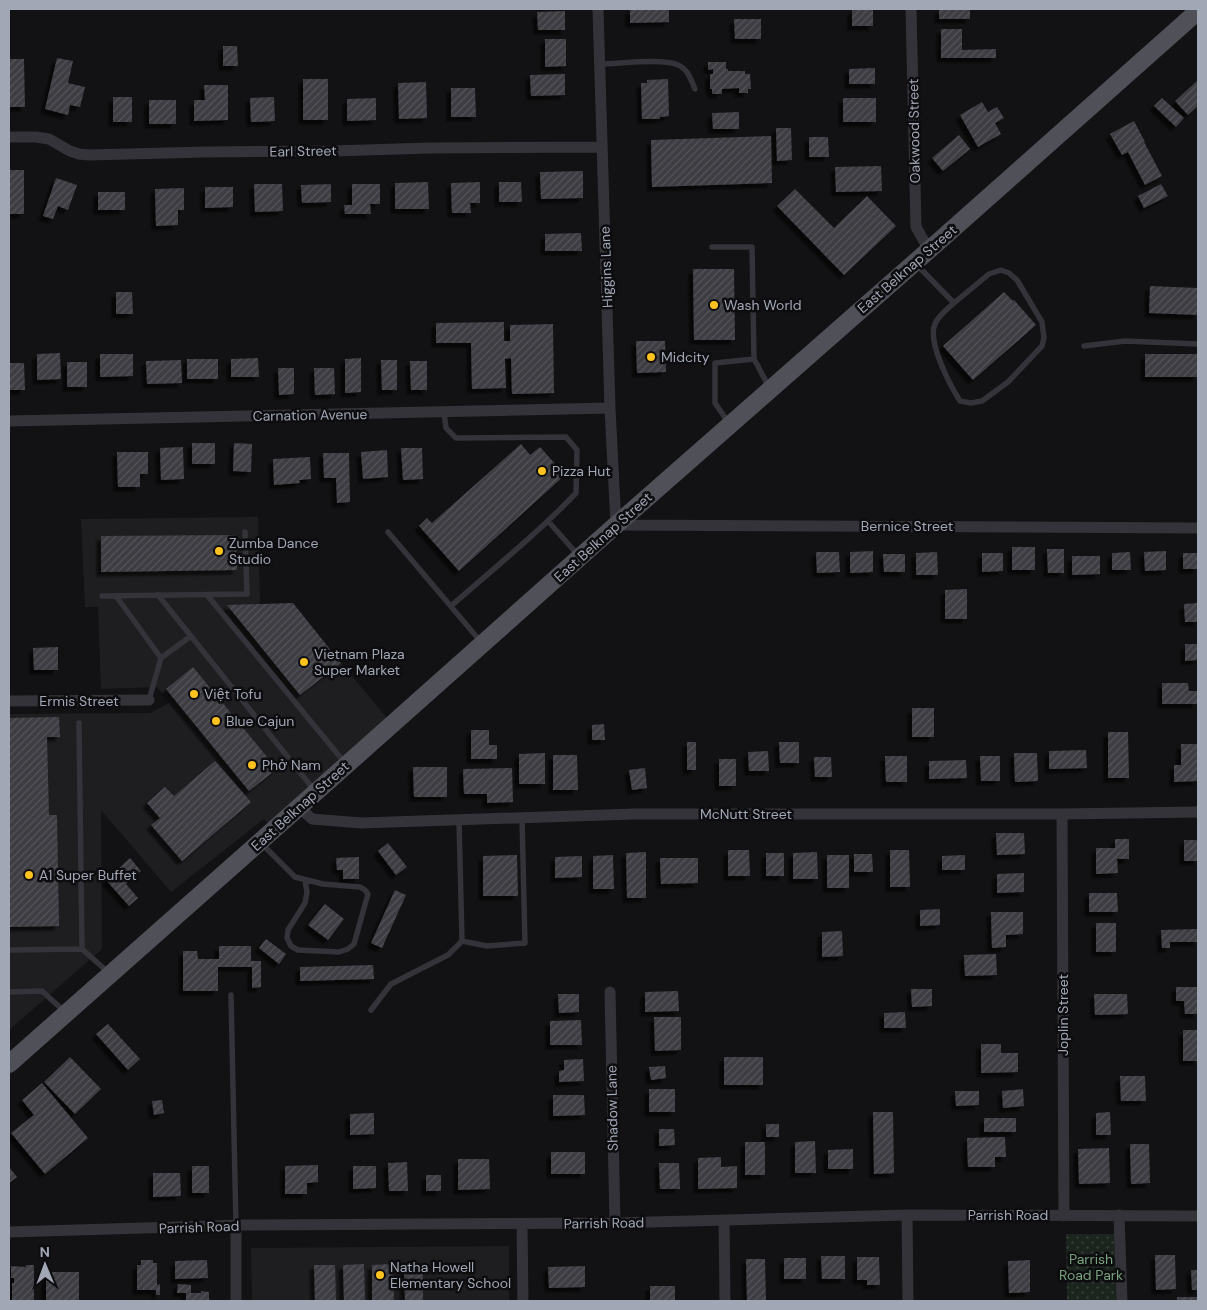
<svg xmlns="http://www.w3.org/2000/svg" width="1207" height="1310" font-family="'DM Sans',sans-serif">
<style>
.built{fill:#1e1e21}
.park{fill:url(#park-dots)}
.building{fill:url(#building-hatch);filter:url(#shadow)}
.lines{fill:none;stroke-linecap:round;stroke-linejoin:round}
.lane{stroke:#333339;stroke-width:5.5}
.street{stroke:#333339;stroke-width:11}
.primary{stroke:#4f5058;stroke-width:18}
.poi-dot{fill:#ffc21f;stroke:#0d0d0f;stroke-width:2}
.labels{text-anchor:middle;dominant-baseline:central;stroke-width:5;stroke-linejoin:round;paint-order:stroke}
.street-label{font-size:14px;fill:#a2a7b6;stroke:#0d0d0f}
.poi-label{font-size:14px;fill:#a2a7b6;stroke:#0d0d0f;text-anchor:start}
.park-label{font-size:14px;fill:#78a27d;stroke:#0d0d0f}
</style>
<defs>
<pattern id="park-dots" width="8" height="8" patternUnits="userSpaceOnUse" patternTransform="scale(1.25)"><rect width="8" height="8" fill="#1c241e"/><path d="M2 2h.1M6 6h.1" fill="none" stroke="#3a413c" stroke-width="1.8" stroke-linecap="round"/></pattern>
<pattern id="building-hatch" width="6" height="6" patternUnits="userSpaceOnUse" patternTransform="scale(1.25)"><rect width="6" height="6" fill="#3c3c42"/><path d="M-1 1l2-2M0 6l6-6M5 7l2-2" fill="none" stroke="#55555b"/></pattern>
<filter id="shadow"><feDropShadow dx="-4.5" dy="4.5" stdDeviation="1" flood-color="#0009"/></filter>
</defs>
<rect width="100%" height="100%" fill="#121214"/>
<!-- built -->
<path class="built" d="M258,517L260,604L341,663L392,724L274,830L264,819L171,892L101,810L102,949L9,1030V714L150,713L169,703L183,719L157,687L101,689L98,607H85L81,519Z
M509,1246V1301H252L251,1248Z"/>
<!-- park -->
<path class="park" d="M1066,1234H1115L1116,1301H1067Z"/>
<!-- building -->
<path class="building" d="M630,9H660V10H669V22L630,23Z
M873,9V26H852V10Z
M939,9H970V19H939Z
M565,11V30H538L537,12Z
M734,19H761V39H735Z
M941,29H962V50L996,49V58H941Z
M545,39H566V66L545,67Z
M223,46H237L238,66H223Z
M57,58L73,61L68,83L85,87L80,107L70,105L68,115L45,109Z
M9,59H24L25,107H9Z
M708,62H726V69H728V71H745V74H750L751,89H748V93H739V88L722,89V94H712V89H710V74H713V69L708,70Z
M875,68V84H849V69Z
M565,74V95L531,96L530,75Z
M303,79H328V120H303Z
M668,79L669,116L660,117V119H642L641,83H647V80Z
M1198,80V106L1188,115L1175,101Z
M426,82L427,118L399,119L398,83Z
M204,85H228V120L194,121V100H205Z
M451,88H475L476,117H451Z
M113,97H132V122H113Z
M274,97L275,121L251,122L250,98Z
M376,98V120L347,121V99Z
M843,98H876V122H843Z
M1162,98L1184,118L1176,127L1154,106Z
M149,100H176V124H149Z
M982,102L988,112L997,107L1004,118L995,123L1001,134L978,147L960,115Z
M739,112V129H713L712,113Z
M1134,121L1145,142H1144L1162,176L1145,185L1128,152L1122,155L1110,134Z
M776,128H791L792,160L777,161Z
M959,135L970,149L943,171L932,158Z
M771,136L772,183L652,187L651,140Z
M809,137H828L829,157H809Z
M881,166L882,191L836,192L835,167Z
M9,170H24V214H9Z
M583,171V198L541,199L540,172Z
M56,178L77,185L68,210L58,206L53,219L43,216Z
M428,182L429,209H395V183Z
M480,182V203H470L471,213H452L451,183Z
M499,182H521L522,202H499Z
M254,184H282L283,211L255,212Z
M331,184V202L302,203L301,185Z
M352,184H380V204H370L371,214H345L344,205H352Z
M1161,184L1168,196L1144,208L1138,196Z
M205,187H233V207L205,208Z
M184,188V210H178V225L156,226L155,189Z
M795,189L834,228L867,196L896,226L844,275L777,206Z
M98,192H125V210H98Z
M581,233L582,251H545V234Z
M693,269H734L735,340H694Z
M1150,286L1198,288V315L1149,313Z
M116,292H132L133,314H116Z
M1004,292L1013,301L1014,300L1036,325L973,380L943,346Z
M504,322V341H510V325L553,324L554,393L512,394L511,358L505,359L506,388L472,389L471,343H436V323Z
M636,341H665L666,372L637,373Z
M60,353L61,379L37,380V354Z
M100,354H133V376L100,377Z
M1145,354H1198V377H1145Z
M258,358L259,377H231V359Z
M361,358V392L345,393V359Z
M187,359H218V379H187Z
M181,360L182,383L147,384L146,361Z
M381,360H397V390H382Z
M410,361H427V390H411Z
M67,362H87V387H67Z
M9,363H24L25,390H9Z
M278,368H294V394L279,395Z
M314,368H334L335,394L315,395Z
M192,443H215V464H192Z
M234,443L252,444L251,472L233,471Z
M521,444L530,455L540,447L565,475L459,571L419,526L427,518L432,523Z
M183,447L184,479L161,480L160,448Z
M401,448H422L423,479L403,480Z
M387,450L388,477L363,479L361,452Z
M117,452H148V474H140V487H118Z
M323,453H349L350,502L337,503L336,478H324Z
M310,457L311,479L299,480L300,483L274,485L273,459Z
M236,535L237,570L101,572V536Z
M1012,547H1035V570H1012Z
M1047,549H1064V573H1048Z
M873,551V572L850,573V552Z
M1166,551V570L1145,571L1144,552Z
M816,552H839L840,572L817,573Z
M937,552L938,575H916V553Z
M1130,552L1131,570H1112V553Z
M982,553H1003V571L982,572Z
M1183,553H1198V569H1183Z
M883,554H905V572H884Z
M1072,556H1100V574L1072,575Z
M967,589V619H945V590Z
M293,603L341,663L300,695L227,605Z
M1198,603V622H1185L1184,604Z
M1185,644H1198V660L1185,661Z
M58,647V670H34L33,648Z
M193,667L277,769L249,791L166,689Z
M1162,683H1188L1189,691H1197V704H1162Z
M912,708H934V737H912Z
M59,717L60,737H47L49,815H57L59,926L9,927V718Z
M604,724L605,740H592V725Z
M471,730H489V745H497V759H471Z
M1108,732H1128L1129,778H1108Z
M687,742H696V770H687Z
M779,742H799V763H780Z
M1181,744H1198V781L1174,782V765H1181Z
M1086,750L1087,768L1049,769V751Z
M768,751L769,771H749L748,752Z
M545,753V784H519V754Z
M1014,753H1037L1038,781L1015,782Z
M553,755H577L578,790H553Z
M885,756H907V782H886Z
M980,756H1000V781H981Z
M814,757H831L832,777H815Z
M719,759H736V786H719Z
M966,760L967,778L929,779V761Z
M215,761L251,802L182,861L151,825L160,818L147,803L165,787L174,796Z
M413,767H447V797H414Z
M512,768L513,802L487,803V794H464L463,769Z
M645,768L647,788L632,790L629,770Z
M996,833H1024L1025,854L997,855Z
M1115,839H1129V859H1117L1118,873L1096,874V848H1115Z
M1184,840H1198V861H1184Z
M388,843L407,867L396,875L378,851Z
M728,850H749L750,876H728Z
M890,850H909L910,887H890Z
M646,852V898H627L626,853Z
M817,852L818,879H793V853Z
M766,853H784V876H766Z
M854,854H872L873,872H854Z
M517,855L518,896H483V856Z
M613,855L614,889H593V856Z
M827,855H849V888H827Z
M965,855V870H942V856Z
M582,856V877L555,878V857Z
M359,857V879H343V870H337L336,858Z
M130,858L141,871L126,884L138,898L129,906L106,880Z
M660,858H698V883L661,884Z
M1024,873V892L997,893V874Z
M395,890L406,895L382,948L371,943Z
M1089,893H1117L1118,912H1089Z
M325,904L344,919L328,940L308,925Z
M940,909V925L920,926V910Z
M991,912H1023V934L1006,935V947L992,948Z
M1096,923H1116V952H1096Z
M1198,929V942H1170V948H1162L1161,930Z
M842,931L843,956L822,957V932Z
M266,939L286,954L279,964L259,948Z
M219,946H251V961H261V987L252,988V967H218V991H183V951H197L198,959H219Z
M996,954L997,975L965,976L964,955Z
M373,965L374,979L300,981V967Z
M1176,987H1198V1014H1185L1184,1001H1176Z
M911,989H932V1006L912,1007Z
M678,991L679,1011L645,1012V992Z
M558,994H579V1012L559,1013Z
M1094,994H1127L1128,1014L1095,1015Z
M905,1012L906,1028H884V1013Z
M654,1017H681V1050L655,1051Z
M581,1020L582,1045H550V1021Z
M108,1024L140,1059L128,1070L96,1034Z
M1183,1030H1198V1061H1183Z
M981,1044H1001V1053H1018V1072L981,1073Z
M70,1057L101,1089L75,1114L44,1082Z
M724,1057H763V1085H724Z
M583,1059L584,1081L559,1082V1071L564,1070V1060Z
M665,1066L666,1078L651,1080L649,1067Z
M1120,1076H1145L1146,1101H1121Z
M42,1083L88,1138L45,1174L11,1133L34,1115L22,1100Z
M649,1089H675V1112H649Z
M1023,1089L1024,1106L1003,1108L1002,1091Z
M955,1091H979V1105L956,1106Z
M553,1095H584L585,1115L553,1116Z
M162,1100L164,1113L154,1115L152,1101Z
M873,1112H893L894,1173L874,1174Z
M1110,1112L1111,1135H1096V1113Z
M374,1113V1134L350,1135V1114Z
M984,1118H1016V1132H984Z
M766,1124H779V1137H766Z
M659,1129H674L675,1145L659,1146Z
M1005,1137L1006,1157H995V1167H968L967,1138Z
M815,1141L816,1173H795V1142Z
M745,1142H765V1175H745Z
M1130,1144H1149L1150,1183L1131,1184Z
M1109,1148L1110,1183L1079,1184L1078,1149Z
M853,1149V1169H828V1150Z
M551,1152H585V1174H551Z
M721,1157V1167L737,1166V1188L698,1189V1158Z
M458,1159H489L490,1189L458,1190Z
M407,1162L408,1191H389L388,1163Z
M659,1163H679L680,1189H660Z
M318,1165V1182L307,1183V1194H285V1166Z
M192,1166H209V1193H192Z
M353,1166H376V1188L353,1189Z
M9,1167L17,1177L9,1183Z
M153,1173H180L181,1196L153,1197Z
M426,1175H441V1191H426Z
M1155,1255H1175L1176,1289L1156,1290Z
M821,1256H845V1279H822Z
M857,1257H879L880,1285H867V1280H857Z
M784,1258H806V1279H784Z
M746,1259H765L766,1301H747Z
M141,1260H153V1263H157V1285L160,1284V1295H156V1290H137V1265H141Z
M207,1260L208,1278L175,1279V1261Z
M1030,1260V1292L1009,1293L1008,1261Z
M364,1264L365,1301H344L343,1265Z
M393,1264L394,1301H372V1265Z
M26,1265H34V1301H12V1283H14V1278H11V1266L26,1267Z
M314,1265H335L336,1301H315Z
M404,1265H423V1301H405Z
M585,1266V1287L549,1288L548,1267Z
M1191,1270H1198V1290H1192Z
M46,1272H79V1301H46Z
M178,1284L191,1285V1293H201V1291L209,1292V1301H186V1293H177Z
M650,1286H675V1301H650Z
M1177,1297H1198V1301H1177Z"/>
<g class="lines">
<!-- lane -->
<path class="lane" d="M600,64C618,64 662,58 678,65C688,69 691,80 695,89
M712,247H752L754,359L769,387
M916,264L954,303C947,309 938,316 935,324C927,342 950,385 960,401L971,403L982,401L1008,382L1042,346L1044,338L1042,322L1017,280L1009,273L1001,270L989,274L954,303
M1084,346L1125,341L1198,344
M444,412L446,428L456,438L566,437L577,450L576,493C537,534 493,569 451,606
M728,422L715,403V363L754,359
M548,521L578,555
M388,532L481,642
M158,595L315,791
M207,595L345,763
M102,596L247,594L245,532
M116,596L161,658
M149,700L161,658L191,636
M79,723L82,949
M459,820L462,941L487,946L525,943L522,818
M261,843L295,877L323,884L360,887L365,890L368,894L354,944L348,949L339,952L298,950L291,946L287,938L288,930L305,903L307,892L305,880
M9,950L82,949L108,972
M9,992L42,991L64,1011
M231,995L236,1226
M371,1010L391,984L448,955L462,941"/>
<!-- street -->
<path class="street" d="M598,9L610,408L616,525L1198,528
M911,9L916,227L929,250
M9,137H36L49,139L70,151L79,154L89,155L204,152L333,151L430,148L602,147
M9,421L610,408
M9,701L149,700
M299,807L312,819L361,823L634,814H1062L1198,812
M1062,814L1064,1216
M610,992L615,1223
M907,1215L908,1301
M1119,1215L1122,1301
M724,1220L725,1301
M522,1224L523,1301
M236,1226V1301
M9,1232L243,1225L615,1223L907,1215L1198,1216"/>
<!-- primary -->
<path class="primary" d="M9,1064L316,792L616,525L929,250L1198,11"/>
</g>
<!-- markers -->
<g class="poi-dot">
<circle cx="714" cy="305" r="5"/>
<circle cx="651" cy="357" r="5"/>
<circle cx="542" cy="471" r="5"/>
<circle cx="219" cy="551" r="5"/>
<circle cx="304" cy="662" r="5"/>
<circle cx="194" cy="694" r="5"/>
<circle cx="216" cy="721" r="5"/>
<circle cx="252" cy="765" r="5"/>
<circle cx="29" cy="875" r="5"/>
<circle cx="380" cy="1275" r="5"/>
</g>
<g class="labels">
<!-- street labels -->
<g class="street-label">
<text transform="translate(914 131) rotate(-91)">Oakwood Street</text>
<text transform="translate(303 151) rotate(-1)">Earl Street</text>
<text transform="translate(606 267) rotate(-92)">Higgins Lane</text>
<text transform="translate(907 269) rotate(-41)">East Belknap Street</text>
<text transform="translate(310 415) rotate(-1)">Carnation Avenue</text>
<text x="907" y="526">Bernice Street</text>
<text transform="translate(603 537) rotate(-42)">East Belknap Street</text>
<text x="79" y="701">Ermis Street</text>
<text transform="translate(300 806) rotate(-42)">East Belknap Street</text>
<text x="746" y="814">McNutt Street</text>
<text transform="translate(1063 1015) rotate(-90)">Joplin Street</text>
<text transform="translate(612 1108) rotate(-91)">Shadow Lane</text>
<text x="1008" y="1215">Parrish Road</text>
<text transform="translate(604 1223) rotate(-1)">Parrish Road</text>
<text transform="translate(199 1227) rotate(-2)">Parrish Road</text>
</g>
<!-- poi labels -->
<g class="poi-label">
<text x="724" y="305">Wash World</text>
<text x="661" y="357">Midcity</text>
<text x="552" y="471">Pizza Hut</text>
<text x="229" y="543">Zumba Dance<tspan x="229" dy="16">Studio</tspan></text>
<text x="314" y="654">Vietnam Plaza<tspan x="314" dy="16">Super Market</tspan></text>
<text x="204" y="694">Việt Tofu</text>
<text x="226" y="721">Blue Cajun</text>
<text x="262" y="765">Phở Nam</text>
<text x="39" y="875">A1 Super Buffet</text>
<text x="390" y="1267">Natha Howell<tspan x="390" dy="16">Elementary School</tspan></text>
</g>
<!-- park labels -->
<g class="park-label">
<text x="1091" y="1259">Parrish<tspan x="1091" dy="16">Road Park</tspan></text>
</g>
</g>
<!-- border -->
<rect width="1207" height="1310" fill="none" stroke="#a2a7b6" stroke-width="20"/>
<!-- north arrow -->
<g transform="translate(45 1265) rotate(359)" stroke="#0d0d0f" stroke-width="4" paint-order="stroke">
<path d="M0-4L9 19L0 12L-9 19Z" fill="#a2a7b6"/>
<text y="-8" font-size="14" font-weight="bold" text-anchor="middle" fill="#a2a7b6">N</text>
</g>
</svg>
